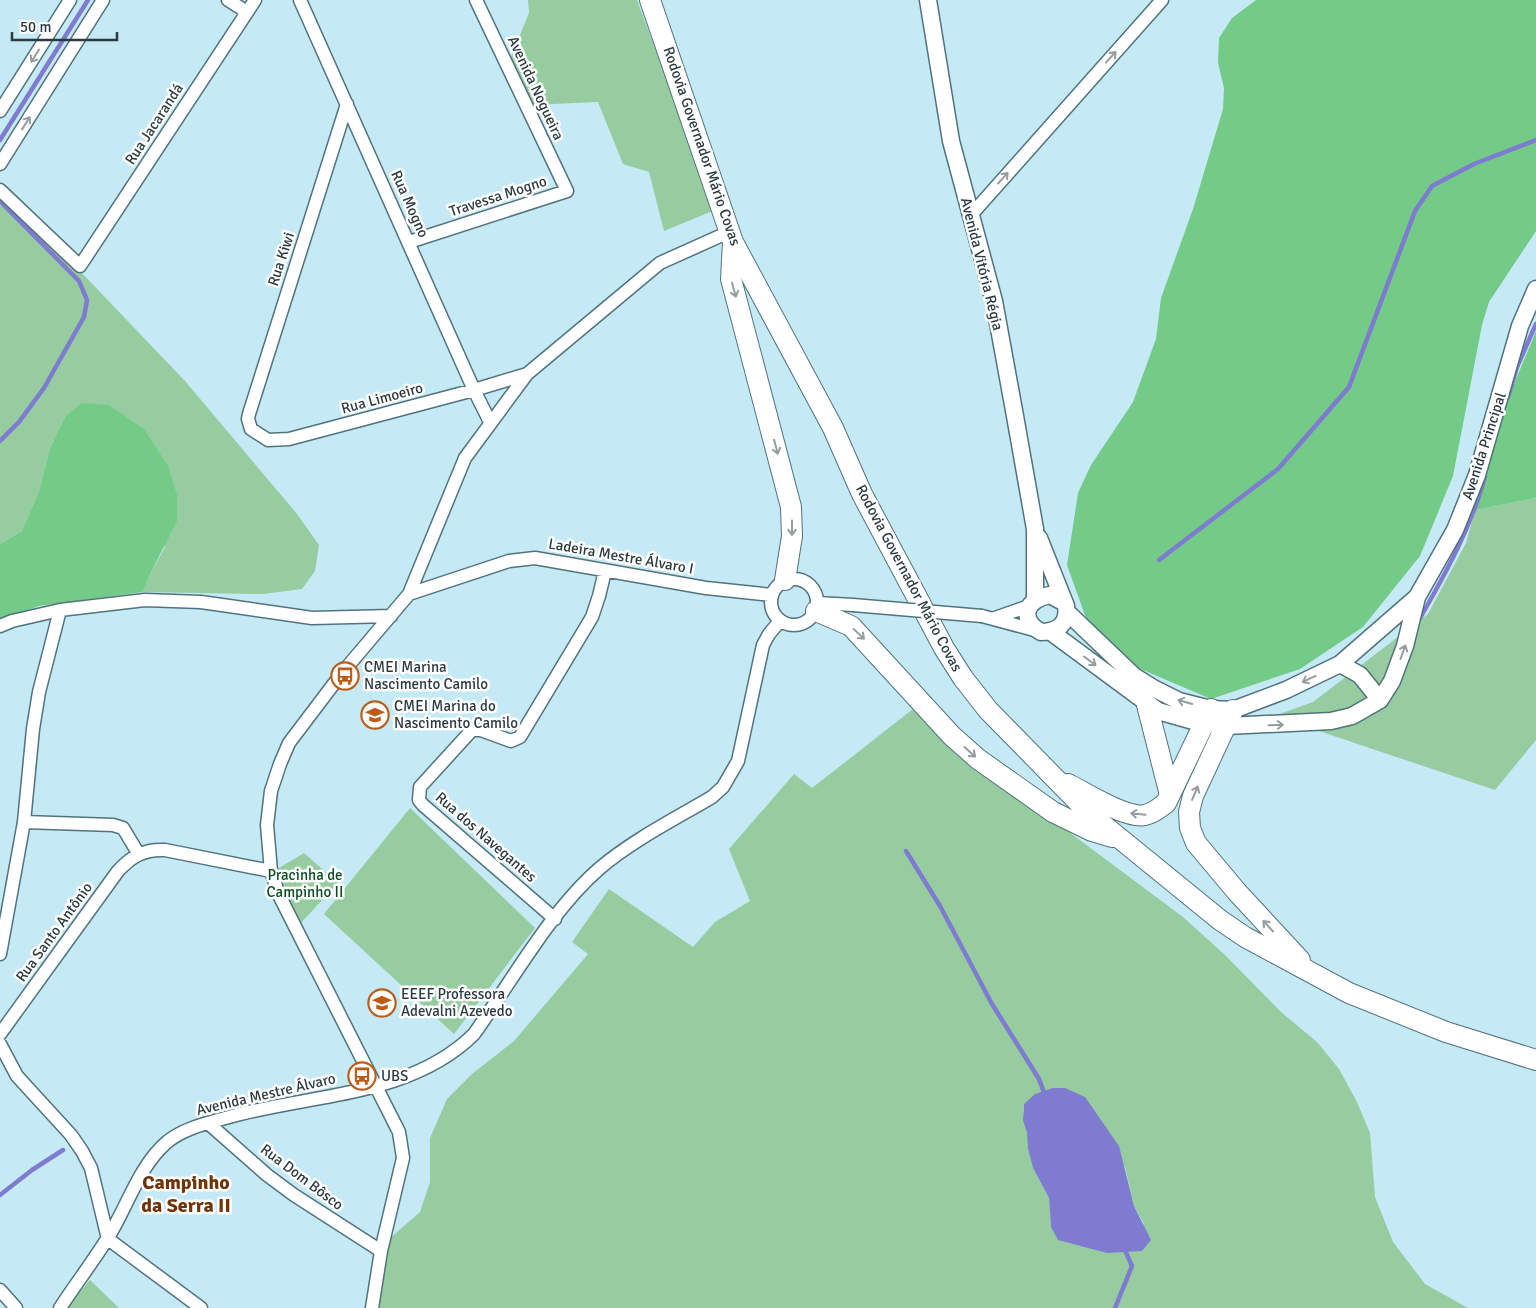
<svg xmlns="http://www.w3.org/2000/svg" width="1536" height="1308" font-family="Signika,sans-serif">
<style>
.green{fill:#96cca0;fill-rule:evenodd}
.forest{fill:#74cb88}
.water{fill:#7e7bd1}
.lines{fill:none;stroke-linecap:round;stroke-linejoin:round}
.stream{stroke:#7e7bd1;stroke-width:4.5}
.minor-casing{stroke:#51737c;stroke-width:15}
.tertiary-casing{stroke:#51737c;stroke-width:19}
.primary-casing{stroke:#51737c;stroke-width:22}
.minor{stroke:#fff;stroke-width:12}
.tertiary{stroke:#fff;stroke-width:16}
.primary{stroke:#fff;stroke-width:20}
.minor-bridge-casing{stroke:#51737c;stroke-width:15;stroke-linecap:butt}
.minor-bridge{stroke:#fff;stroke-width:12}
.oneway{stroke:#969d9f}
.labels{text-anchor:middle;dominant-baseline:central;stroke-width:5;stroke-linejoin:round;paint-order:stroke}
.street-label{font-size:15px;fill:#2c3b3f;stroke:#fff}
.poi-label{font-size:15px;fill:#2c3b3f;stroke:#fff;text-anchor:start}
.park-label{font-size:15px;fill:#0b4d23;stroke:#fff}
.district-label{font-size:20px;font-weight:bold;fill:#703307;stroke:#fff}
</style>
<rect width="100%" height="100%" fill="#c5eaf5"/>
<!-- green -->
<path class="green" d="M528,0H637L715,210L664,231L649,172L623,164L598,102L530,105L511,57L529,13Z
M0,199L79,270L185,381L297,514L319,545L315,571L302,589L263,594L143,592L149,576L165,547L65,417L50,448L39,491L22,531L0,544Z
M1536,498V740L1495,790L1274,716L1313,702L1428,614L1466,543L1475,510Z
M913,709L987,771L1183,917L1225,955L1281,1012L1317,1042L1339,1069L1357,1102L1370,1133L1375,1197L1393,1242L1425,1284L1468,1308H376L389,1239L420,1212L430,1182V1138L447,1099L472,1074L514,1041L588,954L572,942L609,889L693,947L715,922L750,901L729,849L794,774L812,788ZM1035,1094L1125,1167L1134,1206L1144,1224L1051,1227L1049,1198L1033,1168L1023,1111L1024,1105Z
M410,808L535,928L454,1034L324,914Z
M304,853L338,883L299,925L274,871Z
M90,1280L119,1308H66Z"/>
<!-- forest -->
<path class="forest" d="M1256,0H1536V231L1489,302L1482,325L1453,476L1420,556L1363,627L1300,669L1211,699L1129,664L1087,621L1067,565L1078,493L1091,465L1133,402L1156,339L1161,298L1193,209L1223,109L1224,88L1218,63L1219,38L1232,18Z
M1536,331V498L1475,510L1504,408Z
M82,403L109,405L144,429L168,466L177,495V521L149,576L143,592L39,606L0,621V544L22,531L39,491L50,448L65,417Z"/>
<!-- water -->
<path class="water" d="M1053,1088H1065L1085,1097L1119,1146L1134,1206L1151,1240L1142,1251L1107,1253L1058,1240L1051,1227L1049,1198L1033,1168L1028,1148L1027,1133L1023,1120L1024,1104L1035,1094Z"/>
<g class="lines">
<!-- stream -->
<path class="stream" d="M0,140L88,0
M0,201L79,281L87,300L84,317L44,388L19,422L0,441
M1508,397L1517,367L1536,324
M1159,560L1278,469L1349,387L1415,211L1432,186L1474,164L1536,140
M1420,618C1446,573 1471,527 1485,477
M906,851L940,906L992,1004L1039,1079L1045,1095
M0,1195L32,1170L63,1150
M1115,1308L1132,1266L1124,1248"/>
<!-- minor casing -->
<g class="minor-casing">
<path id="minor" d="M228,0L247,12
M300,0L474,390L490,422
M347,104L249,414L248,419L251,429L268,440L289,439L474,390L527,374
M0,111L70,0
M0,164L103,0
M0,190L80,266L255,0
M971,215L1162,0
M409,242L567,191L476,0
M771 602a23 23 0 1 1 46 0a23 23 0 1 1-46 0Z
M409,594L509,561L535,558L706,588L772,595
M818,603L853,605
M982,616L1038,631
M995,618L1029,606
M0,626L12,621L60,610L145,600L201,602L312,618L391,616
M24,822L113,825L123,828L138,853
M555,919L423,805L419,800L420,787L472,730H481L511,741L520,737L592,617L599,596L605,571
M0,954L24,822L33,729L39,692L60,610
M0,1034L118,871C132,856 144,849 165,850L271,871
M0,1044L17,1076L71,1135L82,1151L91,1168L108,1239L201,1308
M208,1123L267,1175L294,1195L381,1251
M0,1290L16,1308
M60,1308C75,1285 92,1263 107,1239C127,1208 138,1167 167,1142C184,1128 208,1123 229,1117C310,1094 411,1097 474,1034C512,981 551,910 600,868C633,840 675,819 712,797L723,787L738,761L763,645L769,634L780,621
M372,1308L381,1251L403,1158L399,1132L279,895L271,871L267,825L271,791L280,764L289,743L342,673L409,594L465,458L527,374L660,263L729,232"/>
</g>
<!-- tertiary casing -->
<g class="tertiary-casing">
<path id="tertiary" d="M928,0L951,141L994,301L1015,416L1035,529V600
M1039,538L1066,606C1069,624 1057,632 1041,632C1018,619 1026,599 1050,595L1065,603
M1067,612L1134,676L1155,689L1179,701L1211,709L1233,710L1286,690L1340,664L1417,597
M1051,632L1158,711L1204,724L1227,726L1331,721L1352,716L1380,700L1392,681L1405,646L1417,597L1455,530L1477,475L1520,326L1536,289
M1340,664L1360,675L1380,700"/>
</g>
<!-- primary casing -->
<g class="primary-casing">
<path id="primary" d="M650,0L733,242L833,428L862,494L944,648L963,678L988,710L1091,815L1220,920L1245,937L1349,993L1446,1032L1536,1060
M733,242L731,279L791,507L792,536L785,580
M816,611L851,626L952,736L978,759L1053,812L1092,831L1112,837
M1147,705L1170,795
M1233,710L1193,796L1189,812L1190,828L1196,843L1237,892L1300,960
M1068,784C1086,793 1126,819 1145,815C1154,813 1159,808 1166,803L1211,709"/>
</g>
<!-- minor -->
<use href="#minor" class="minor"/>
<!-- tertiary -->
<use href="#tertiary" class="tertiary"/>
<!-- primary -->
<use href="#primary" class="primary"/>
<!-- minor-bridge casing -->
<g class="minor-bridge-casing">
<path id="minor-bridge" d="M853,605L982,616"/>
</g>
<!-- minor-bridge -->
<use href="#minor-bridge" class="minor-bridge"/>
</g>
<!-- one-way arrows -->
<defs><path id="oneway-shaft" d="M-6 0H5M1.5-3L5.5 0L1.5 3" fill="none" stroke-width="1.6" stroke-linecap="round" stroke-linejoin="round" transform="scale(1.25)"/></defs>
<g class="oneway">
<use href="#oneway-shaft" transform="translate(35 56) rotate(122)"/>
<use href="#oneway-shaft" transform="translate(1111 57) rotate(-48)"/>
<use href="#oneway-shaft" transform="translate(26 123) rotate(-58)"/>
<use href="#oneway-shaft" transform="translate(1003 178) rotate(-48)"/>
<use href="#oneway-shaft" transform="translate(734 290) rotate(75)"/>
<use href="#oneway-shaft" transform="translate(776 447) rotate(75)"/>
<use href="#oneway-shaft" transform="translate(792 528) rotate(90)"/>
<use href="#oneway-shaft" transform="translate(859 634) rotate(43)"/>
<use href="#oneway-shaft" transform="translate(1403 652) rotate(-70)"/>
<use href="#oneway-shaft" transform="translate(1090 661) rotate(37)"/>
<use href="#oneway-shaft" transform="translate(1309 679) rotate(155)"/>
<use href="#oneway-shaft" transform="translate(1185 702) rotate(-164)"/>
<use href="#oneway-shaft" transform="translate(1276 725) rotate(-2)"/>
<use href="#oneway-shaft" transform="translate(970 752) rotate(42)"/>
<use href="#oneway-shaft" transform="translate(1195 793) rotate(-67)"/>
<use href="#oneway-shaft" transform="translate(1138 814) rotate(-174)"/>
<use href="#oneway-shaft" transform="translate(1268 926) rotate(-133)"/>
</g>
<!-- icons -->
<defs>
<g id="bus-ring" transform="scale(1.4375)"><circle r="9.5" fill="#fff" stroke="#bc5c18" stroke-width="1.5"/><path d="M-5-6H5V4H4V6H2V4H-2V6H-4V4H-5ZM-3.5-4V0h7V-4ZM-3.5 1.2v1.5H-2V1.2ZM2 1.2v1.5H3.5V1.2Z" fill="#bc5c18"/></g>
<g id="school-ring" transform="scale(1.4375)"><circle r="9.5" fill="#fff" stroke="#bc5c18" stroke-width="1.5"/><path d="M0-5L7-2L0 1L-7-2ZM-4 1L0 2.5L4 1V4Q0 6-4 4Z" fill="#bc5c18"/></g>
</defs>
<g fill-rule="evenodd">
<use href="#bus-ring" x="345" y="676"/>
<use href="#school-ring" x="375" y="715"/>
<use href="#school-ring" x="382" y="1003"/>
<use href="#bus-ring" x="362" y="1076"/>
</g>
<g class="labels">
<!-- street labels -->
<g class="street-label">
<text transform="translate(536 88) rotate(65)">Avenida Nogueira</text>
<text transform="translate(154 124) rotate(-57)">Rua Jacarandá</text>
<text transform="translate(702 146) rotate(71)">Rodovia Governador Mário Covas</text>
<text transform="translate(498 196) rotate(-18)">Travessa Mogno</text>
<text transform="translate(410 204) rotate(66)">Rua Mogno</text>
<text transform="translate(281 259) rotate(-72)">Rua Kiwi</text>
<text transform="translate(982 264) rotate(76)">Avenida Vitória Régia</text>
<text transform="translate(382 398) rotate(-15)">Rua Limoeiro</text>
<text transform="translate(1484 446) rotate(-72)">Avenida Principal</text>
<text transform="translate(621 556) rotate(10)">Ladeira Mestre Álvaro I</text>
<text transform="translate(909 578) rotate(62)">Rodovia Governador Mário Covas</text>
<text transform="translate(486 837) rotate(41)">Rua dos Navegantes</text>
<text transform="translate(54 932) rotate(-54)">Rua Santo Antônio</text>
<text transform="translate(266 1094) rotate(-13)">Avenida Mestre Álvaro</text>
<text transform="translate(302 1177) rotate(37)">Rua Dom Bôsco</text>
</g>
<!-- poi labels -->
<g class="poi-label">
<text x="364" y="667">CMEI Marina<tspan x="364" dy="17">Nascimento Camilo</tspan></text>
<text x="394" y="706">CMEI Marina do<tspan x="394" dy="17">Nascimento Camilo</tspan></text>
<text x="401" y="994">EEEF Professora<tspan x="401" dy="17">Adevalni Azevedo</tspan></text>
<text x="381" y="1076">UBS</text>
</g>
<!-- park labels -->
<g class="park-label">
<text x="305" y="875">Pracinha de<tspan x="305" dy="17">Campinho II</tspan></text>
</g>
<!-- district labels -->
<g class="district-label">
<text x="186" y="1182">Campinho<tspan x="186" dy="23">da Serra II</tspan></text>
</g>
</g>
<!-- scale -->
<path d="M12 32v8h105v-8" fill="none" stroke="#2c3b3f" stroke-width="2.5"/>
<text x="20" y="32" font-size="15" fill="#2c3b3f" stroke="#ffffff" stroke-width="4" paint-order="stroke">50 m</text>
</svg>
